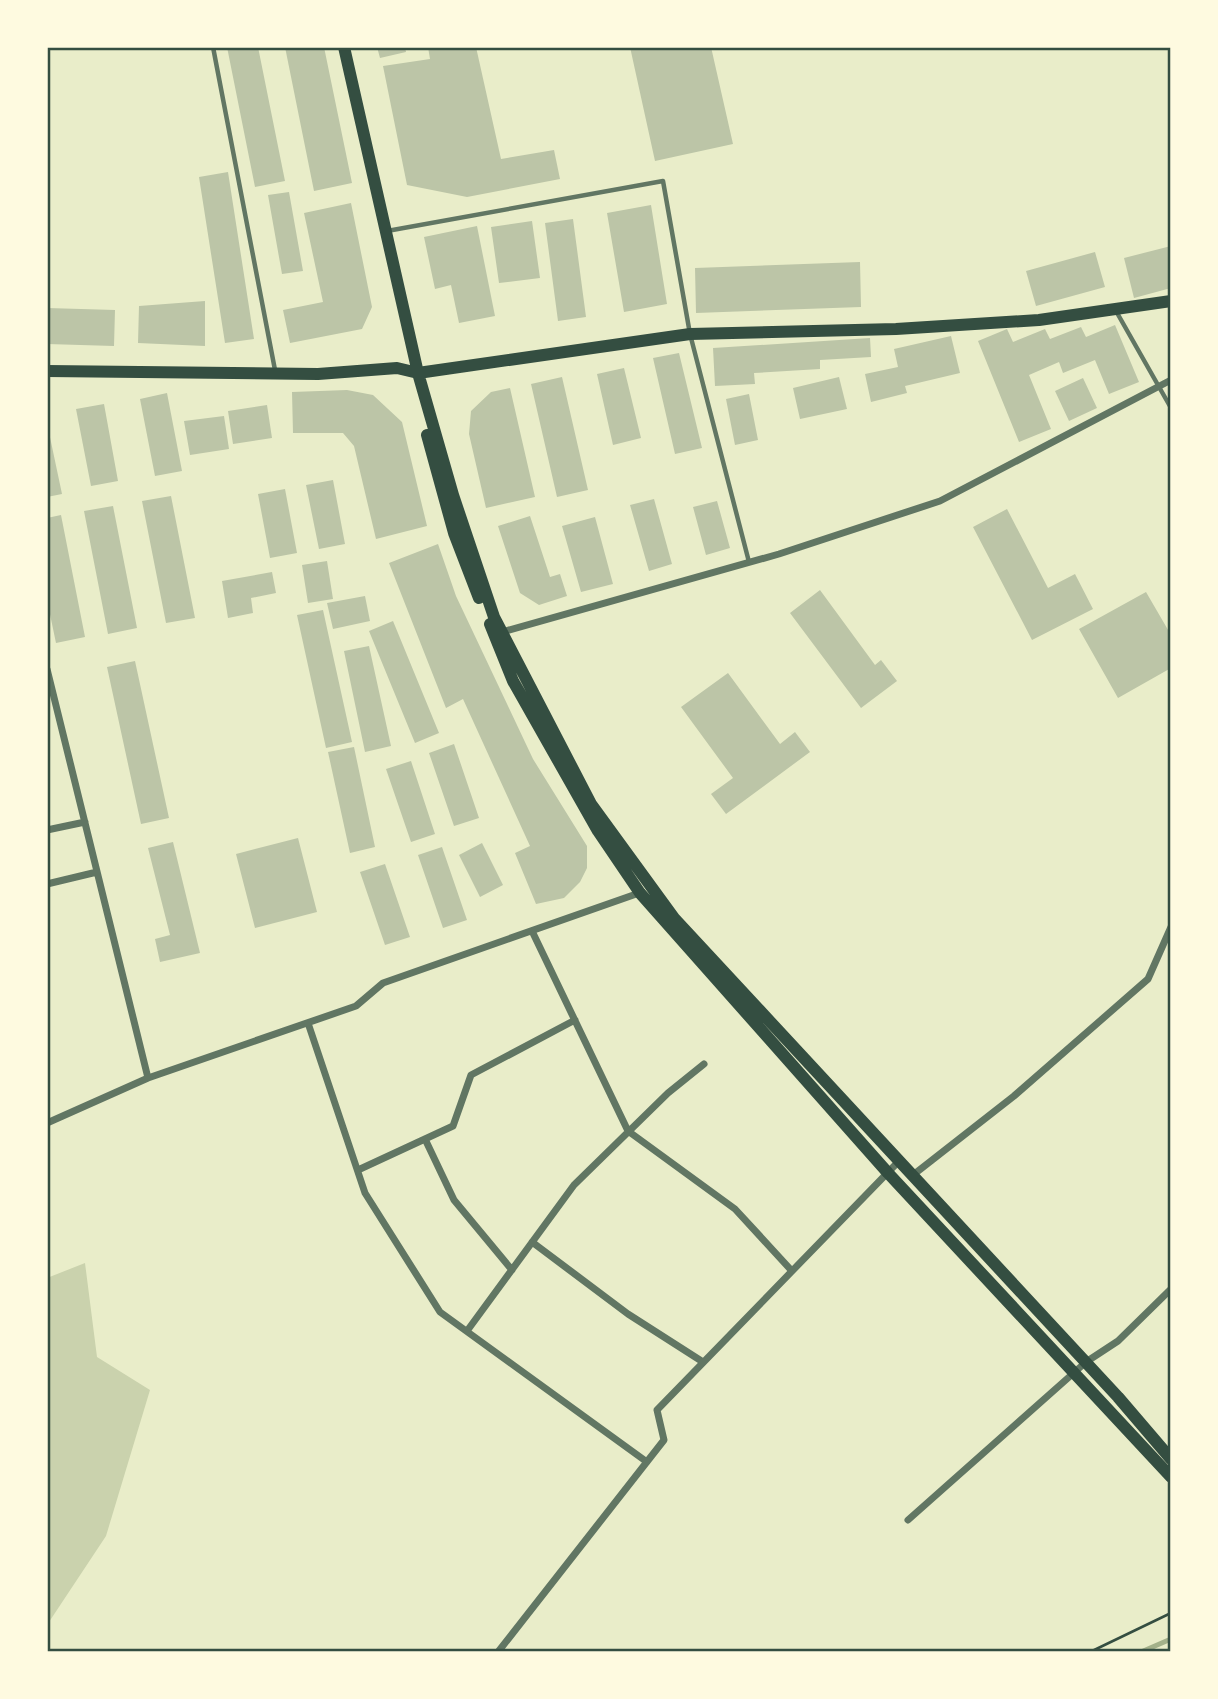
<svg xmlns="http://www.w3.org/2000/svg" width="1218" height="1699" font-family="Raleway,sans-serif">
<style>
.green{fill:#cad2ad}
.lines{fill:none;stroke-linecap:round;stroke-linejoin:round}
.stream{stroke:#a3b18a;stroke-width:5}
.building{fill:#bcc5a7}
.path{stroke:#344e41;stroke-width:2.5}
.service{stroke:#617663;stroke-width:4.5}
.minor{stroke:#617663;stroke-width:7}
.secondary{stroke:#344e41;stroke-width:12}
.neatline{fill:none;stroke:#344e41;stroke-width:2.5}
</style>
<rect width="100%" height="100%" fill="#e9edc9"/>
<!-- green -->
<path class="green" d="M85,1263L97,1357L150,1390L106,1536L47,1625V1278Z"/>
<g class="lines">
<!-- stream -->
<path class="stream" d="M1141,1652L1171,1639"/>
</g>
<!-- building -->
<path class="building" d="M227,47H258L285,181L255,187Z
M285,47H324L352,183L314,191Z
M377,47H405L406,52L380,58Z
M428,47H476L501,159L554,150L560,179L467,197L407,185L383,66L430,59Z
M630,47H711L733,144L655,161Z
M228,172L254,339L225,343L199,177Z
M289,192L303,271L282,274L268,195Z
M351,203L372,307L362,329L290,343L283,310L323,302L304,213Z
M651,205L667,304L624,312L607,213Z
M573,219L586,317L558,321L545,223Z
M532,221L540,278L499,283L491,227Z
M477,226L495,316L459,323L451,285L435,289L424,237Z
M1171,246V288L1134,298L1124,258Z
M1095,252L1105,287L1036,306L1026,271Z
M860,262L861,307L696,313L695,268Z
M205,301V346L138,343L139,306Z
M47,308L115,310L114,346L47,344Z
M1115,325L1139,382L1109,394L1095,360L1063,373L1059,362L1029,375L1051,429L1019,442L978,341L1007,329L1013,342L1045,329L1050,339L1081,327L1086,337Z
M951,336L960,373L905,386L907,393L871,402L865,374L898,367L894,349Z
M870,338L871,357L820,360V369L754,373L755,384L715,386L713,348Z
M679,353L702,448L675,454L653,358Z
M624,368L641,438L613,445L597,374Z
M562,377L588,490L557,497L531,384Z
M839,377L847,409L800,419L793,388Z
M1083,378L1097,408L1069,421L1055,391Z
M510,388L535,497L486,508L469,434L471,411L491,392Z
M347,390L373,395L402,422L427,526L376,539L354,446L343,433H293L292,392Z
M167,393L182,471L155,476L140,399Z
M749,394L758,440L735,445L726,399Z
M104,404L118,481L91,486L76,409Z
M267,405L272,438L233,444L228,411Z
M224,416L229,449L190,455L184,421Z
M47,423L62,494L47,497Z
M333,480L345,544L319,549L306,485Z
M285,489L297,553L270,558L258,494Z
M171,496L195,618L166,623L142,501Z
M654,499L672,564L649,571L630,505Z
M717,501L730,548L706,555L693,507Z
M113,506L137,628L108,634L84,511Z
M1007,509L1048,588L1075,574L1093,609L1032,640L973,527Z
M61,515L85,637L56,643L47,600V518Z
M530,516L550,577L560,574L567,596L539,605L520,593L498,526Z
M595,517L613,584L581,592L562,526Z
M438,544L456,596L533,759L587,846V868L580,882L564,898L536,904L515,853L530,846L463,699L446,708L389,563Z
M327,561L333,599L308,603L302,565Z
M272,572L276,593L251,598L253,613L228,618L222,581Z
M820,590L875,665L881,660L897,681L861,708L790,613Z
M1146,592L1171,635V668L1118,698L1079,629Z
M365,596L370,621L333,629L327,603Z
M323,610L352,742L326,748L297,615Z
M393,621L439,733L415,743L369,631Z
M369,646L391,746L365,752L344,651Z
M135,661L169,818L141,824L107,667Z
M728,673L780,744L795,732L810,752L726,814L711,794L733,778L681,707Z
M454,744L479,818L454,826L429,753Z
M354,747L375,847L350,853L328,752Z
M411,761L435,834L411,842L386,769Z
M298,838L317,912L255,928L236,854Z
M173,842L200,953L160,962L155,939L170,935L148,848Z
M482,843L503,885L480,897L459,855Z
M442,847L467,920L443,928L418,855Z
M385,864L410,937L385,945L360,872Z"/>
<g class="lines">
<!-- path -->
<path class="path" d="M1090,1652L1171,1613"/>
<!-- service -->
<path class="service" d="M213,47L275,370
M387,231L663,181L690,334L749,562
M1116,311L1171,408"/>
<!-- minor -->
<path class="minor" d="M502,632L779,554L940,501L1171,380
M47,669L148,1078
M47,830L85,822
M47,884L97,872
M532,931L628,1131L735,1209L792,1271
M308,1023L365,1193L440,1312L647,1462
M47,1123L148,1078L356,1006L383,983L642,892
M425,1139L454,1200L512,1270
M358,1170L453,1126L471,1075L575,1020
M913,1175L1014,1096L1148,979L1171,927
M532,1242L628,1314L703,1362
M467,1331L574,1185L668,1093L704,1064
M908,1520L1086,1362L1118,1341L1171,1289
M498,1652L664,1440L657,1410L899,1161"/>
<!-- secondary -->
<path class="secondary" d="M344,47L418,373L453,495L494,617L591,804L674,918L1118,1397L1171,1459
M47,371L318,374L397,368L418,373L690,334L896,329L1039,320L1171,301
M427,435L454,533L479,598
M490,624L513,681L598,831L640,893L888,1173L1171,1477"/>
</g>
<!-- border -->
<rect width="1218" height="1699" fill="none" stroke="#fefae0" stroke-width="98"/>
<rect x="49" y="49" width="1120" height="1601" class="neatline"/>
</svg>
